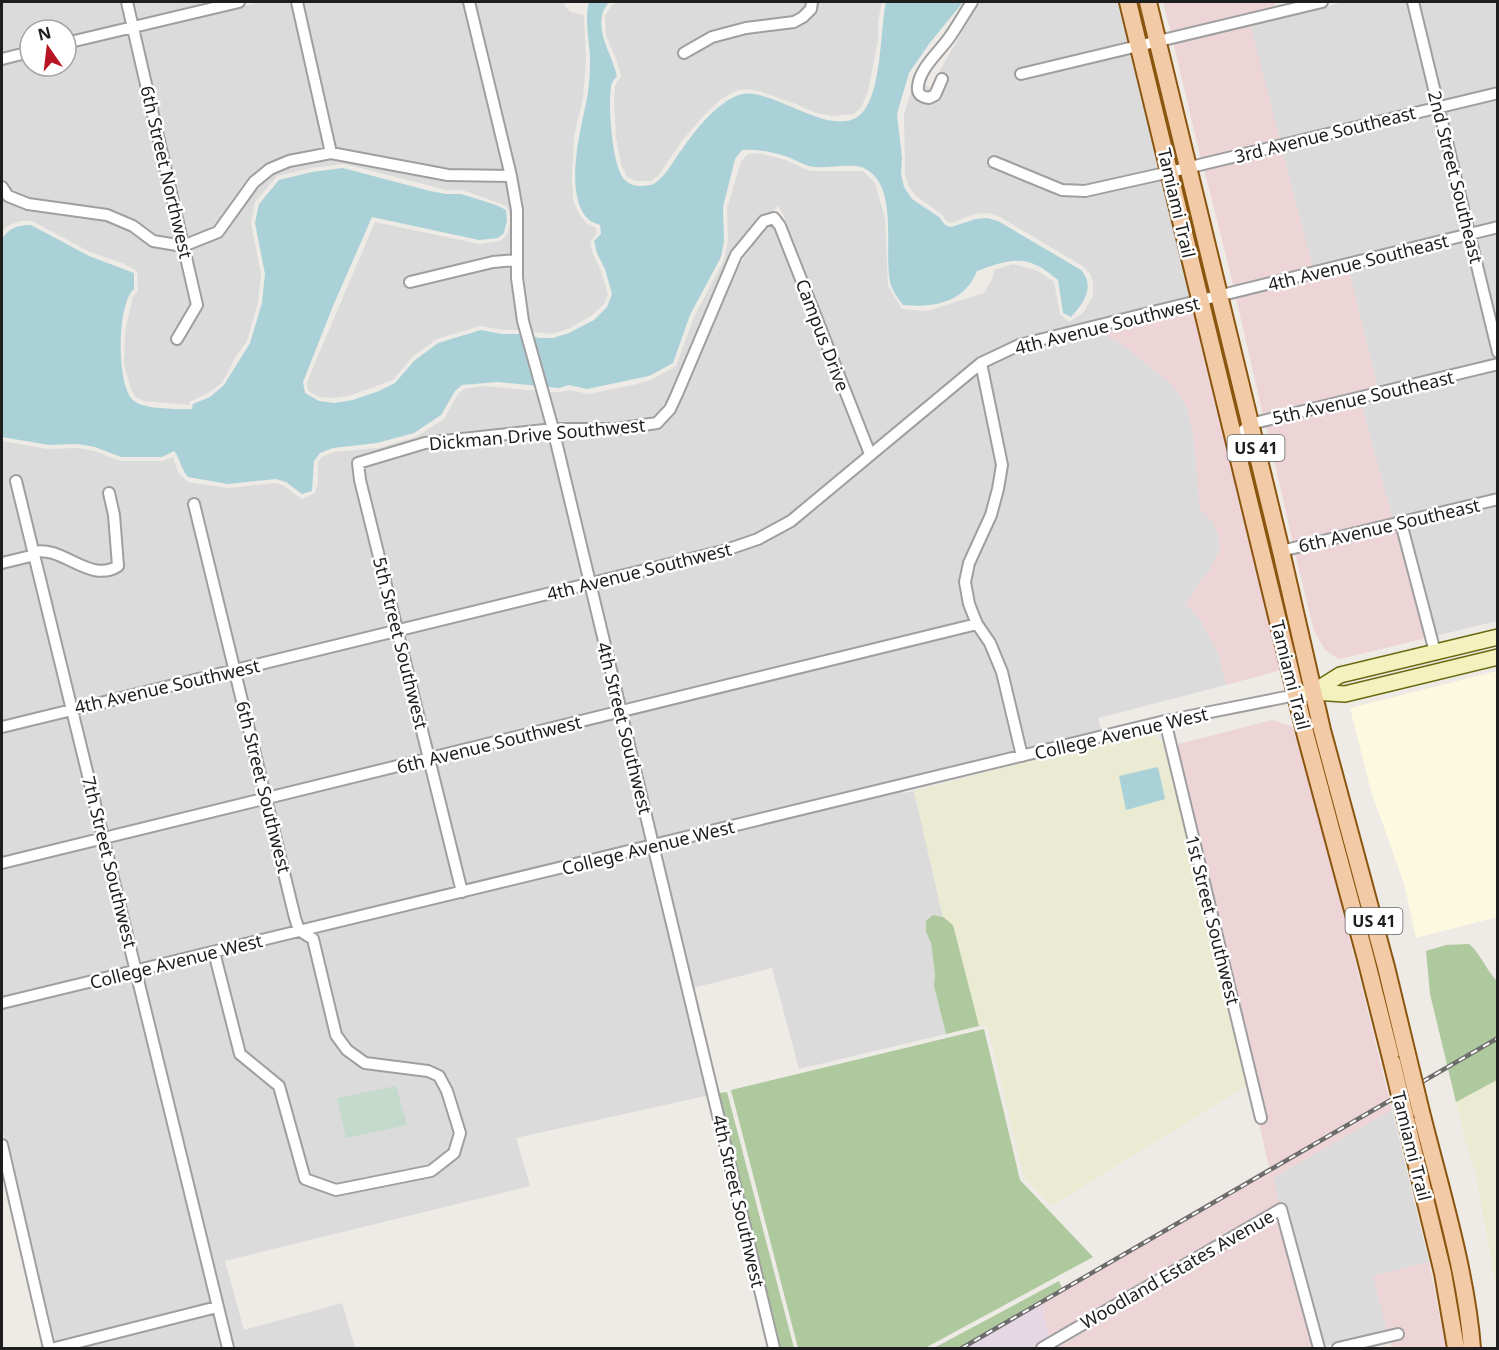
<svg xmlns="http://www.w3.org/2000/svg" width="1499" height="1350" font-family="'Noto Sans',sans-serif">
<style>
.residential{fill:#dcdbdb}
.commercial{fill:#edd5d7}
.industrial{fill:#e6d7e5}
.education{fill:#fcf9e0}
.farmland{fill:#ebead2}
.forest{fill:#aec99d}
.wetland{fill:#c3dacd}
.water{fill:#a9d1d7}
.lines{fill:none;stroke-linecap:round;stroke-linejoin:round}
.minor-casing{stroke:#9f9f9f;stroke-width:14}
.secondary-casing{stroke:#686a0f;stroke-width:18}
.primary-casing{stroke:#89550f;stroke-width:20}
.minor{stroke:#fff;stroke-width:10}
.secondary{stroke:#f3f1bd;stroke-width:15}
.primary{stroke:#f2caa5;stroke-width:16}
.rail-casing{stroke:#6c6c6c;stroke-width:4.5}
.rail{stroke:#fff;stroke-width:2;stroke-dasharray:7;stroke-linecap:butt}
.primary-bridge-casing{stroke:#89550f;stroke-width:20;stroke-linecap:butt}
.primary-bridge{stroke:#f2caa5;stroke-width:16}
.labels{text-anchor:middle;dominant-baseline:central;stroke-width:5;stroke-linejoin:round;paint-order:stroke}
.shield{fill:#fff;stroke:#626262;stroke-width:1.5}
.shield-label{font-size:16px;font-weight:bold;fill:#1e1e1e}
.street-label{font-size:18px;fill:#1e1e1e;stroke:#fff}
</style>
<rect width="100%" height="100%" fill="#eeeae5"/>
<!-- residential -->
<path class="residential" d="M2,2H122L128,24L66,38V30H30V47L2,54Z
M131,2H218L137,21Z
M261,2H292L325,148L288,156L267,165L251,179L215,228L186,239L139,31Z
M301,2H465L505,171L448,170L334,148Z
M474,2H564L565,6L571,12L584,15L586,61L583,99L574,136L572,178L573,200L578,212L586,223L596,228L597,233L590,242L593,254L601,271L608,294L604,304L591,316L568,329L552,334L531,332L527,320L521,277V260Z
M618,2H808L807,6L801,13L793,17L745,23L711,32L679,50L683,59L714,41L747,33L796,27L807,21L814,12L817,2H882L878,21V40L868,91L862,106L854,114L833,116L816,113L796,104L759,91L746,89L735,91L720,100L704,115L681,142L659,175L651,181H636L627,177L621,164L616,138L614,101L615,86L621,76L617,61L606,35L605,16L612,5Z
M979,2H1119L1129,43L1016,70L1019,80L1131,53L1160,169L1084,186L1063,185L991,155L988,164L1062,195L1086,196L1162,179L1190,298L1017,340L976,359L871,446L783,214L778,206L750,231L720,278L673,392L654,418L615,424H556L547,392H559L570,390L588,394L633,385L651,380L676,366L694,317L724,260L728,241L727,208L741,162L748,154L758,153L785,160L810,171H863L875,183L885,218L888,286L902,309L927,311L984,293L992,280L994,270L1013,264L1038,271L1054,282L1060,314L1069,322L1083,313L1093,296V284L1091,275L1084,267L1000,217L988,213L975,214L951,223L947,221L941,214L915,195L908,185L905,173L904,115L914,82L932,49L965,7L923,83L930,88Z
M1344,2H1409L1433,103L1280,140L1250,26Z
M1418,2H1497V88L1442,101Z
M130,33L177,240L155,236L134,221L108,210L29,199L10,192L2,179V65L30,57V66H66V49Z
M1497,98V222L1473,228L1444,110Z
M1435,112L1465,230L1313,268L1282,150Z
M331,158L448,180L507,181L512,211V256L492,257L404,278L407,288L494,267L512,266L521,330H503L480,326L437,339L412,357L393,380L352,395L334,398L319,397L308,391L307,383L312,370L375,222L479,244L500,241L507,235L511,220L507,206L462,190H446L431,186L344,164L311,168L277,176L255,202L251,223L261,274L258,302L247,341L236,356L222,383L208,393L191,401L189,405L144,401L135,397L130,386L124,365L125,331L133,296L138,291L137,271L122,263L90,252L32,221H20L7,226L2,232V195L106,220L180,250L192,304L171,339L178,345L201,308L189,249L221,236L258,186L272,173L290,166Z
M776,221L864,452L788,516L756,534L721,546L593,577L559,434H617L661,426L728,284L757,237Z
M1497,233V332L1476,238Z
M1467,240L1495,360L1378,388L1349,270Z
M1101,330L1102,333L1123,345L1170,383L1182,398L1188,410L1194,440L1200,510L1212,521L1218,534L1220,548L1209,572L1200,581L1186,604L1200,619L1218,653L1226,685L1098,718L1102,732L1025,750L980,618L973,602L970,583L974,565L1007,466L1004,443L986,367L1020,350Z
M1497,370V494L1393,520L1361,403Z
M978,372L998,464L994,487L986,513L965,560L971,620L624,705L596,587L760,543Z
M482,386L538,391L547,425L424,438L353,460L392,626L238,664L197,499L189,501L229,666L76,703L40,556L100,576H108L120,571L122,567L123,553L119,514L112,488L103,490L110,516L113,563L110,565L101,566L87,562L47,546H38L19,475L11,478L29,551L2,557V441L48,449L77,448L94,451L121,461H162L173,457L178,472L188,482L228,488L276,483L284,486L302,499L315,493L318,482V462L322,457L334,452L378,448L416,437L444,419L458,394L464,389Z
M550,435L584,580L401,624L364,479L363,467L426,448Z
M1497,505V621L1435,636L1407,527Z
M32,561L67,705L2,721V568Z
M587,590L616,707L432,752L404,634Z
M975,630L986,645L997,674L1016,752L657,839L627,715Z
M395,636L424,754L270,793L241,674Z
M232,676L261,795L107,833L78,713Z
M70,715L98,835L2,858V732Z
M618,717L648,841L465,886L435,762Z
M426,764L457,888L302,924L272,802Z
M903,790L904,793L914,791L943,917L933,915L926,932L931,943L935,974L934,986L946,1034L799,1069L772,968L693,988L660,849Z
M263,805L293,926L139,965L110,843Z
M101,845L130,967L2,998V869Z
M651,851L710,1095L516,1138L530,1186L225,1261L244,1330L342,1303L355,1348H233L141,975L211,958L236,1055L275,1089L301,1180L335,1195L432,1175L465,1135L440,1071L428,1066L366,1058L349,1046L340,1033L312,932Z
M299,936L309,942L344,1054L427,1075L436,1080L443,1093L456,1132L450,1150L429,1166L336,1185L309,1175L283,1084L244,1051L219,956Z
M133,977L212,1304L53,1344L2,1127V1008Z
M1392,1110L1429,1262L1373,1276L1387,1331L1323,1347L1284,1203H1279L1273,1178Z
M214,1313L223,1348H75Z"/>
<!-- commercial -->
<path class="commercial" d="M1163,2H1274L1276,7L1171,33Z
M1292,14V16L1251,27L1280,140L1201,159L1173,42Z
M1282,150L1313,268L1234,288L1204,169Z
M1349,270L1378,388L1263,415L1236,298Z
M1193,308L1281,670L1226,685L1218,653L1200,619L1186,604L1200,581L1209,572L1220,548L1218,534L1212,521L1200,510L1194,440L1188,410L1182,398L1170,383L1123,345L1102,333L1101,330Z
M1380,398L1361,403L1393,520L1293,543L1266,425Z
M1396,529L1426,638L1340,659L1334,656L1325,650L1314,631L1295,553Z
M1272,720L1291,726L1300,737L1392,1110L1273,1178L1279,1203L1049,1338L1041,1300L1269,1167L1259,1123L1266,1121L1175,745Z
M1278,1216L1314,1348H1052Z
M1429,1262L1446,1348H1392L1390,1341L1404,1338L1401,1329L1387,1331L1373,1276Z"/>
<!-- industrial -->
<path class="industrial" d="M1041,1300L1049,1338L1031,1348H958Z"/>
<!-- education -->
<path class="education" d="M1497,671V917L1416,938L1404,884L1371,791L1350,708Z"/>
<!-- farmland -->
<path class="farmland" d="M1152,733L1166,745L1248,1085L1051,1206L1024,1177L988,1028L984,1025L979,1026L953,925L943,917L914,791L1104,741Z
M1497,1080V1292L1475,1169L1465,1140L1456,1102Z"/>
<!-- forest -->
<path class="forest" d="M933,915L943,917L953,925L979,1026L946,1034L934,986L935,974L931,943L926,932V921Z
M1469,944C1481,954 1486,970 1497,981V1080L1456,1102L1430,994L1426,951L1446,945Z
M984,1029L1020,1180L1093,1257L925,1348H798L731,1090Z
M727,1092L794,1348H779L719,1093Z
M1059,1281L1062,1288L958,1348H934Z"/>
<!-- wetland -->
<path class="wetland" d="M396,1086L407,1125L346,1138L337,1098Z"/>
<!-- water -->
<path class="water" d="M589,2H609C590,25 611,51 617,76C614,80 611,83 611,87C608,105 612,169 625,180C630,185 636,186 642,186C647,185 651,186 655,183C667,175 674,159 683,148C695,130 721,98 743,94C772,88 832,139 860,115C882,96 880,30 886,2H963L929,44L909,73L897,114L902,158L901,174L904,187L912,199L939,217L945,225L951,227L976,219L987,218L998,221L1081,270C1096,287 1083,304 1071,317L1063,313L1058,280C1051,275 1045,269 1038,266C1017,255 998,264 977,271C964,303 934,308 903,305C899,299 893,292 891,285C882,254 901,186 864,168C855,163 827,168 814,167C805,166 796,160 788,157C773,152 758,149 742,150L735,159L723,207L724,241L721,257L690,315L673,363L649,376L587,389L569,385L559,388L498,382L462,385L455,391L441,415L414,433L377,443L333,448L320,453L314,461L312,491L302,494L286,482L276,479L228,484L188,477C181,469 181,460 174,451L162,457H121L95,447L77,444L49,445L2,437V239C9,228 17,225 31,225L89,256L134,273V289C117,303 116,385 133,400C143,410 179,409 192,409L193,404L210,397L224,385L250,343L262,303L265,274L255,223L259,204L279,180L312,172L343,168L430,191L446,194H461L496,205L506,210L507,220L504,233L498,238L479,240L372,217L333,306L303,382L305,393L319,401L334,403L353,400L379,391L395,383L414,361L438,343L481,330L502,334H522L540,338H553L569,333L594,320L607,307L612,294L605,269L597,253L594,241L601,234L600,225C596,223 591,222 588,219C564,195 580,132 586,103C589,90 590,74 590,61C590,42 584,20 589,2Z
M1158,767L1165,799L1126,810L1119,776Z"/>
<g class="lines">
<!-- minor casing -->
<g class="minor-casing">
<path id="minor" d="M127,2L197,305L177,339
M297,2L331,153
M469,2L511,176L517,210V278L523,321L553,429L774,1348
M1413,2L1498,352
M66,43L239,2
M684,53L712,37L746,28L794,22L803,17L811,9L812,2
M2,59L30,52
M1021,74L1322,2
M942,79L935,95L929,98C922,97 917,95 918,86C920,68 939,52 949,38C957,27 964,14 972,2
M994,162L1062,190L1085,191L1170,172L1498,93
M2,187L8,196L28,204L107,215L133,226L153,241L183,246L218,232L254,182L270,169L289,161L331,153L448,175L511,176
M410,282L493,262L517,260
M981,363L1002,465L998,489L991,515L969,563L965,582L969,604L977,624L990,643L1002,672L1022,756
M1234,440L1250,424L1498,364
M16,481L228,1348
M194,504L295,918L299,930L313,939L336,1035L347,1050L365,1063L428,1071L439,1076L447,1091L460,1133L454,1153L431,1171L336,1190L305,1179L279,1086L240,1054L214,952
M1401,523L1435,652
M1281,551L1498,499
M34,552C62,545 90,584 118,566L114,515L109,493
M2,563L35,555
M1165,721L1261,1118
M2,727L723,551L758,539L791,521L981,363L1019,345L1498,227
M2,863L977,624
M462,892L360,480L358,463L425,443L553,429H616L657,423L670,409L677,394L736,255L764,221L774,218L780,226L870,454
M2,1003L1165,721L1296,695
M2,1145L49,1348
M55,1348L217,1307
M1042,1348L1281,1209L1319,1348
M1338,1348L1398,1334"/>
</g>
<!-- secondary casing -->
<g class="secondary-casing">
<path id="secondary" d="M1313,692L1340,675L1498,637
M1296,695L1313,692L1345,694L1498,657"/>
</g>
<!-- primary casing -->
<g class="primary-casing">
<path id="primary" d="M1128,2L1306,736L1365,955L1392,1062
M1148,2L1281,551L1322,730L1386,967L1407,1054
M1421,1112C1440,1188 1466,1271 1472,1348
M1406,1120L1443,1273L1456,1348"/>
</g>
<!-- minor -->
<use href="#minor" class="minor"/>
<!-- secondary -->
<use href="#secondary" class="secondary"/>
<!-- primary -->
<use href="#primary" class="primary"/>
<!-- rail casing -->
<g class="rail-casing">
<path id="rail" d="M962,1348L1498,1038"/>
</g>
<!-- rail -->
<use href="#rail" class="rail"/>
<!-- primary-bridge casing -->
<g class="primary-bridge-casing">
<path id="primary-bridge" d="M1407,1054L1421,1112
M1392,1062L1406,1120"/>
</g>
<!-- primary-bridge -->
<use href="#primary-bridge" class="primary-bridge"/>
</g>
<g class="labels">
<!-- shield labels -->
<g class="shield">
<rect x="1227.5" y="435" width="57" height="26" rx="4.5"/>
<rect x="1345.5" y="908" width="57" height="26" rx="4.5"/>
</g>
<g class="shield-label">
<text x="1256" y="448">US 41</text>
<text x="1374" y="921">US 41</text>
</g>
<!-- street labels -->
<g class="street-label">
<text transform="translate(1325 134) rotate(-14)">3rd Avenue Southeast</text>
<text transform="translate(167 172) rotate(77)">6th Street Northwest</text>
<text transform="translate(1456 177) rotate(76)">2nd Street Southeast</text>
<text transform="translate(1177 203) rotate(77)">Tamiami Trail</text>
<text transform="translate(1358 262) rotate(-14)">4th Avenue Southeast</text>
<text transform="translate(1107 325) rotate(-14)">4th Avenue Southwest</text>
<text transform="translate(823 335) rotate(69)">Campus Drive</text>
<text transform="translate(1363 397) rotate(-13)">5th Avenue Southeast</text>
<text transform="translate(537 434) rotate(-5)">Dickman Drive Southwest</text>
<text transform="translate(1389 525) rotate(-13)">6th Avenue Southeast</text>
<text transform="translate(639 571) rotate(-14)">4th Avenue Southwest</text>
<text transform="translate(401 643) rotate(76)">5th Street Southwest</text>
<text transform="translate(1291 675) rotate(76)">Tamiami Trail</text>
<text transform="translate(167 686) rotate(-13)">4th Avenue Southwest</text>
<text transform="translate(625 728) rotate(76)">4th Street Southwest</text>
<text transform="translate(1121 733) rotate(-13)">College Avenue West</text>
<text transform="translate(489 744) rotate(-14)">6th Avenue Southwest</text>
<text transform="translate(264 787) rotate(76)">6th Street Southwest</text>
<text transform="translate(648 847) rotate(-14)">College Avenue West</text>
<text transform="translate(110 862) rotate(76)">7th Street Southwest</text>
<text transform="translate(1213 920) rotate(76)">1st Street Southwest</text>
<text transform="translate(176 961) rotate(-14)">College Avenue West</text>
<text transform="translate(1412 1146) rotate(76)">Tamiami Trail</text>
<text transform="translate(739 1201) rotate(77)">4th Street Southwest</text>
<text transform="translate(1177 1269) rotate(-30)">Woodland Estates Avenue</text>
</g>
</g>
<!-- border -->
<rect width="1499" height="1350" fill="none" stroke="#1e1e1e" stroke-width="6"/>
<!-- north arrow -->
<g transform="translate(48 48) rotate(346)"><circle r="28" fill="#ffffff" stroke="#a5a5a5" stroke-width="1.5"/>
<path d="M0-4.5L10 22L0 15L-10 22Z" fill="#b81423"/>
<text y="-9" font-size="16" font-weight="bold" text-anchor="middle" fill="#1e1e1e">N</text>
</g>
</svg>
